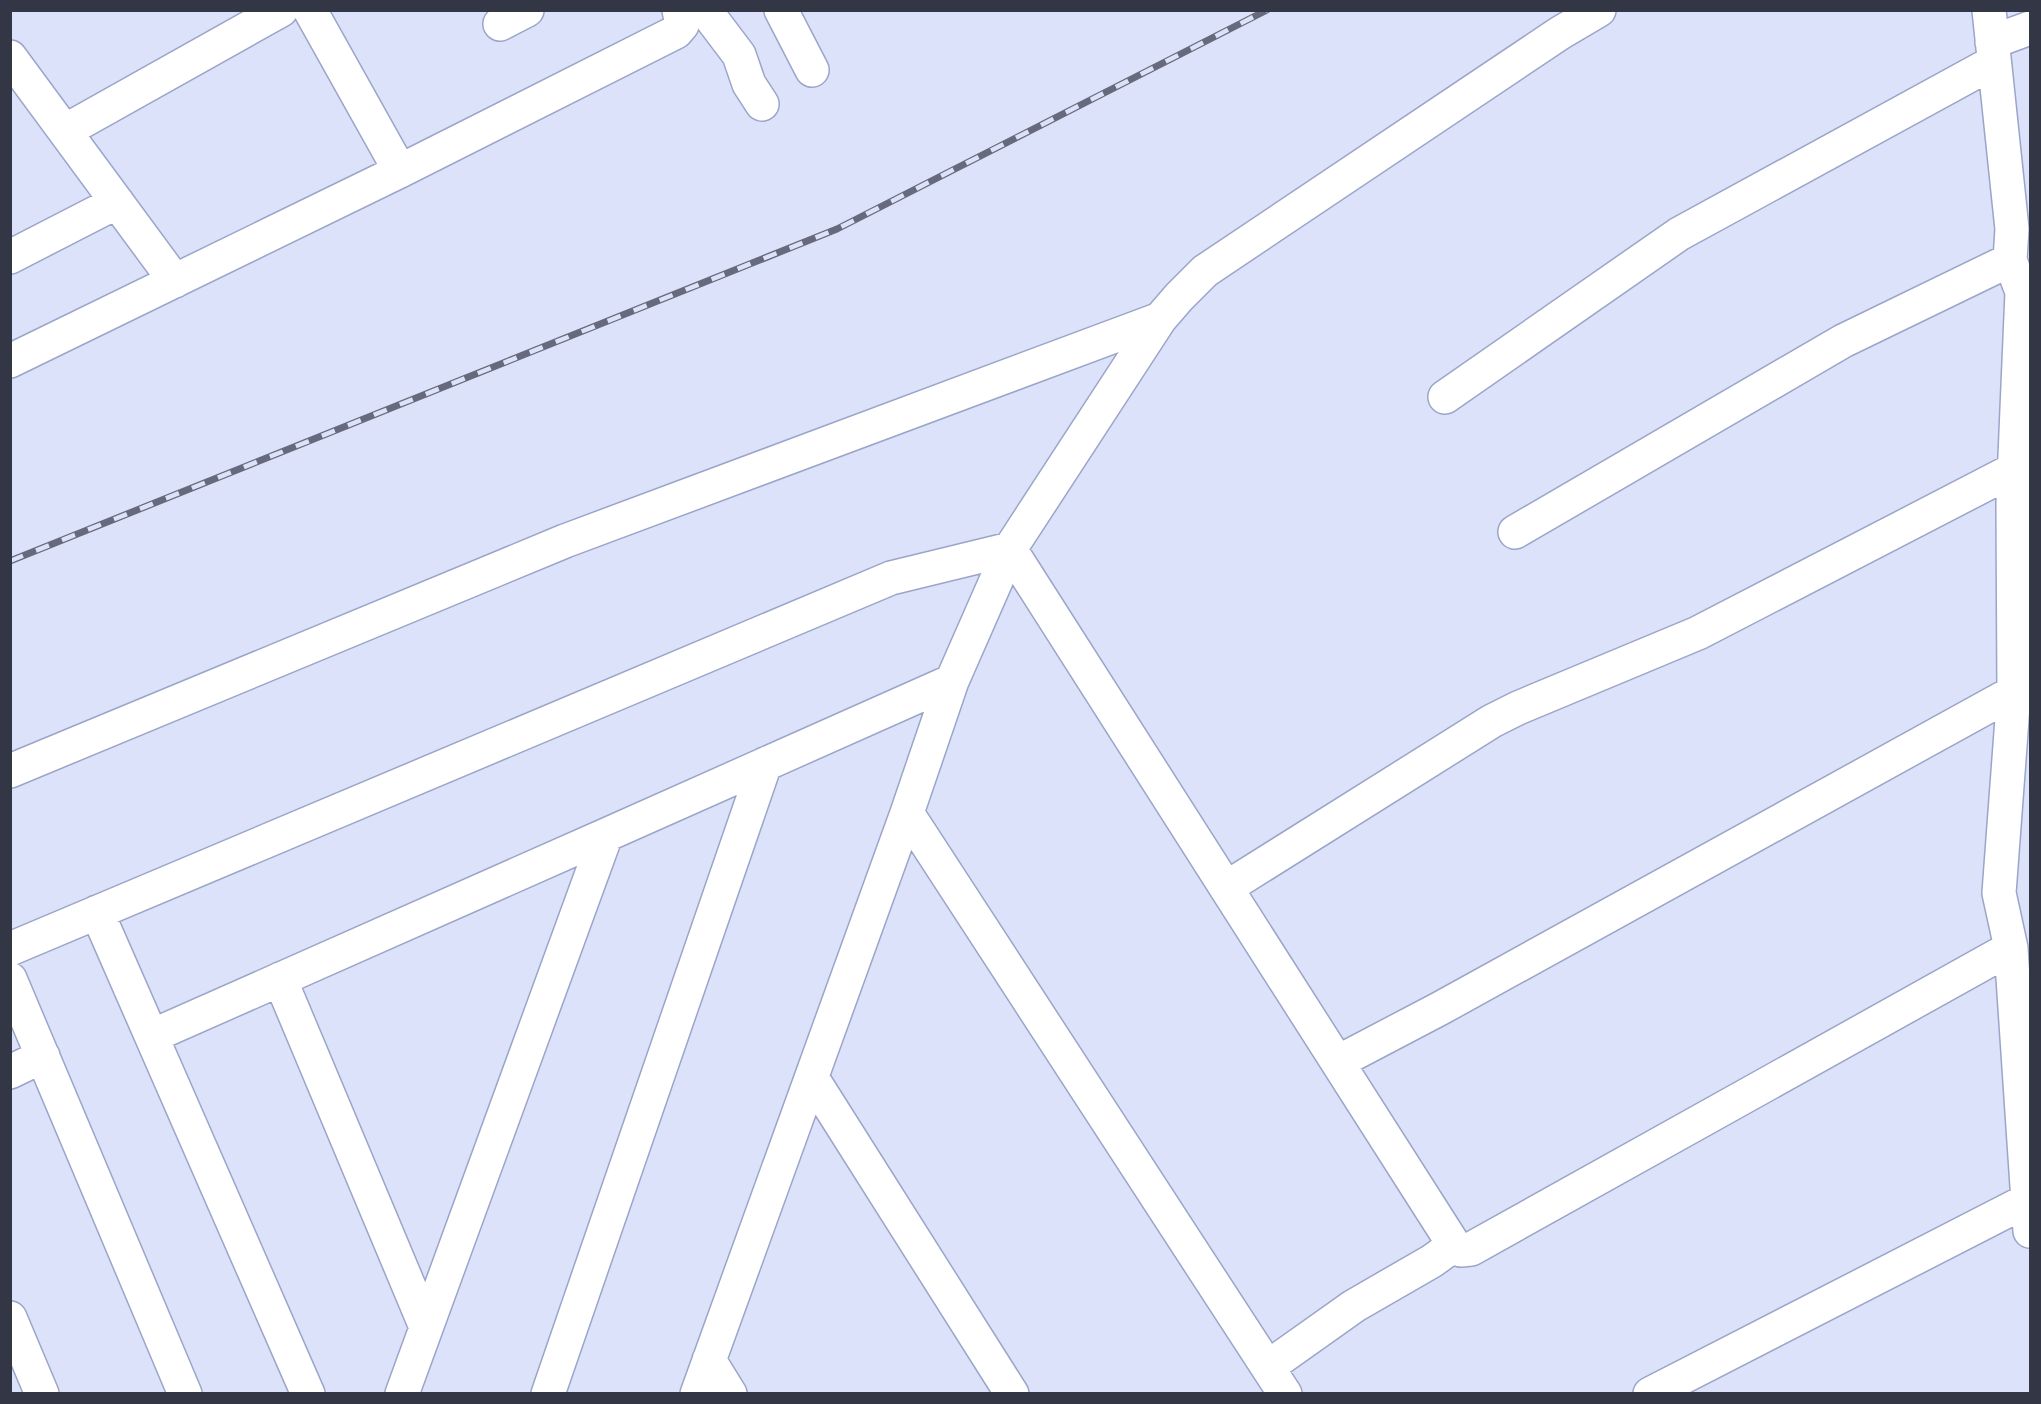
<svg xmlns="http://www.w3.org/2000/svg" width="2041" height="1404" font-family="Jost,sans-serif">
<style>
.lines{fill:none;stroke-linecap:round;stroke-linejoin:round}
.minor-casing{stroke:#9ba5c9;stroke-width:36}
.minor{stroke:#fff;stroke-width:33}
.rail-casing{stroke:#666a7c;stroke-width:7}
.rail{stroke:#dbe2f9;stroke-width:4.5;stroke-dasharray:14;stroke-linecap:butt}
</style>
<rect width="100%" height="100%" fill="#dbe2f9"/>
<g class="lines">
<!-- minor casing -->
<g class="minor-casing">
<path id="minor" d="M310,10L400,171
M705,10L739,55L749,84L762,104
M781,10L812,70
M1989,10L2012,229L2010,260L2022,292L2013,503L2014,692L1999,893L2011,948L2030,1231
M500,24L527,10
M1992,42L2030,28
M10,57L175,281
M65,131L281,10
M10,257L117,202
M10,361L400,171L676,32L682,25L679,10
M1445,397L1679,234L1994,62
M1515,532L1843,341L2010,260
M10,771L565,541L1160,319
M907,813L1285,1394
M1226,888L1492,721L1518,708L1698,633L2015,469
M97,912L308,1394
M10,949L891,578L1010,549L1454,1245L1461,1250L1471,1249L2011,948
M10,979L185,1394
M280,979L426,1327
M152,1036L606,835
M1338,1062L1439,1009L2014,692
M10,1072L43,1056
M812,1078L1012,1394
M10,1318L42,1394
M709,1360L730,1394
M1268,1367L1354,1306L1432,1261L1454,1245
M402,1394L606,835L952,681
M548,1394L765,764
M697,1394L907,813L952,681L1010,549L1160,319L1179,297L1205,271L1560,33L1599,10
M1650,1394L2028,1200"/>
</g>
<!-- minor -->
<use href="#minor" class="minor"/>
<!-- rail casing -->
<g class="rail-casing">
<path id="rail" d="M10,561L837,229L1267,10"/>
</g>
<!-- rail -->
<use href="#rail" class="rail"/>
</g>
<!-- border -->
<rect width="2041" height="1404" fill="none" stroke="#323645" stroke-width="24"/>
</svg>
